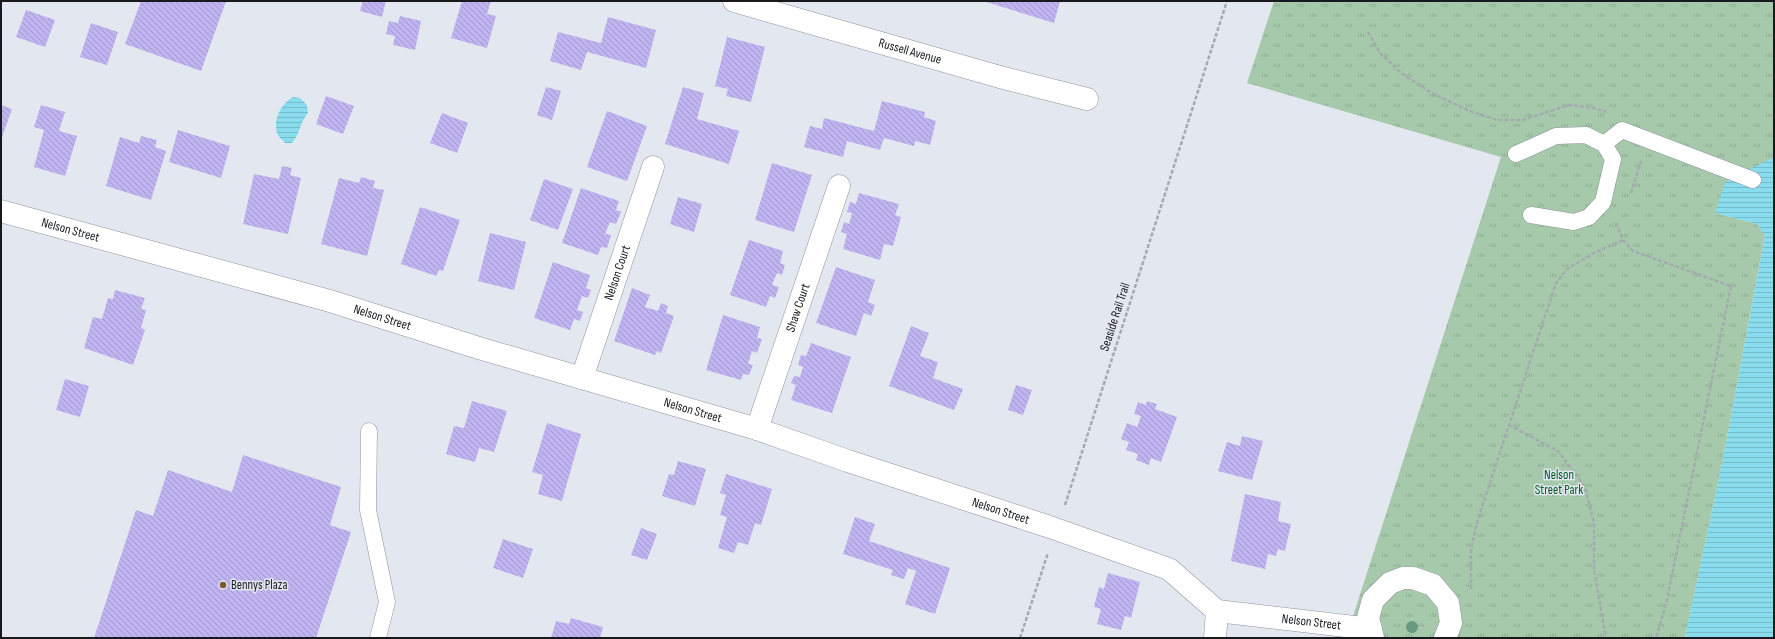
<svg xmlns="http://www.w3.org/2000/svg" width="1775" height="639" font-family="'Sofia Sans Condensed',sans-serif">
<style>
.park{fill:url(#park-tufts)}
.water{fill:url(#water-rules)}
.building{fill:url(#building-back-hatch)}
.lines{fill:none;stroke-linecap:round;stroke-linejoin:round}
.service-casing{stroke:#8f949c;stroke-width:17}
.minor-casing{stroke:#8f949c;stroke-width:23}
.secondary-casing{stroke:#8f949c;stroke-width:23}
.path{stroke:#a5aab0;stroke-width:2.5;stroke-dasharray:4 2;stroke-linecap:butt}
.service{stroke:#fff;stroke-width:16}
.minor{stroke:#fff;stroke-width:22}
.secondary{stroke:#fff;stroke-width:22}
.tree{fill:#679a7f}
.poi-dot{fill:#7b5a31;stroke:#e3e8f0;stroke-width:1.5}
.labels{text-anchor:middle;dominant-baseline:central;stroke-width:3;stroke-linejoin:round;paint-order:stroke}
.street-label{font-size:13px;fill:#17191c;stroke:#e3e8f0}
.park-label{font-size:13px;fill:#015a22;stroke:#e3e8f0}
.poi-label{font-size:13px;fill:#17191c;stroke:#e3e8f0;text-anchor:start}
</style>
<defs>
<pattern id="park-tufts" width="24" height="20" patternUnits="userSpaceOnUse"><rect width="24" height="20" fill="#a5c9aa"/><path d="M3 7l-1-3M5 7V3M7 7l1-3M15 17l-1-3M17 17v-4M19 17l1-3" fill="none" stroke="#8dac92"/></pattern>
<pattern id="water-rules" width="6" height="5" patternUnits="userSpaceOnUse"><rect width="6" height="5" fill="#88dced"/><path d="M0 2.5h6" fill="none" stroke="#75bccb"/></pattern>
<pattern id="building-back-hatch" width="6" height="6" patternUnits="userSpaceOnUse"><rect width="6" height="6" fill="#bfb3f0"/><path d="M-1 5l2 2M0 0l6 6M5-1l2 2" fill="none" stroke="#a399cd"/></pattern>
</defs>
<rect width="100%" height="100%" fill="#e3e8f0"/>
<!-- park -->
<path class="park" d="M1274,1H1774V157L1715,213L1757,224L1765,235L1723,459L1685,638H1346L1501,157L1247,83Z"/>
<!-- water -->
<path class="water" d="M293,97L300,98L307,105L308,113C300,122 300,134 292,143H285C283,140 278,137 277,133C273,119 281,104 293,97Z
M1774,157V638H1685L1723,459L1765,236L1757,224L1715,213L1725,182Z"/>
<!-- building -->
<path class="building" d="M141,1H226L201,71L125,44Z
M363,1H386L382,17L360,11Z
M462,1H491L487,14L496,16L487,48L451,38Z
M983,1H1060L1054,23Z
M26,10L55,20L45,47L16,37Z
M400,16L421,21L415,50L393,45L395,36L386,34L389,21L398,23Z
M608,17L656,30L646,68L587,52L581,70L550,61L558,32L601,43Z
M91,23L118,32L107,65L80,57Z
M727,37L765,47L751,102L726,96L728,89L715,86Z
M546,87L561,91L552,120L537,115Z
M683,87L704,93L697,119L739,131L729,164L665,144Z
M326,96L354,106L343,134L316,124Z
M882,101L925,112L924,117L936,121L930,145L915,141L914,146L884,138L880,150L847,141L843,157L804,147L810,126L822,129L824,118L874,131Z
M1,105L12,109L1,140Z
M41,105L65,112L59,131L77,136L65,176L34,167L44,130L34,127Z
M607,111L647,126L627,181L587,167Z
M442,113L468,123L457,153L430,143Z
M178,130L230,146L221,178L169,162Z
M141,136L157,140L155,147L166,151L151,200L106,186L120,137L139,143Z
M772,163L812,175L794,232L755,220Z
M282,166L292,168L290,175L301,178L288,234L243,224L254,174L279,179Z
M361,177L375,181L373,188L384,190L367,256L321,244L339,178L359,183Z
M544,179L573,189L558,230L530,220Z
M581,188L619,201L616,210L621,212L616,224L610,222L605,234L611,235L607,248L601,247L598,255L562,243Z
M859,193L899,204L895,215L901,217L893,246L884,244L880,260L843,249L847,234L841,232L844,222L849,224L852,213L847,212L850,202L856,204Z
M678,197L702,204L694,232L670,224Z
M420,207L460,220L443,271L439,270L436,276L401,264Z
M490,233L526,242L514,290L478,281Z
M749,240L783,251L780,263L785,265L782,275L777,273L772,285L779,287L775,298L770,296L766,307L730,295Z
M553,262L590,275L586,288L591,290L588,298L582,296L577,310L583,312L580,321L574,319L570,330L534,318Z
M836,267L875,280L868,302L875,305L871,316L864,313L856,336L816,323Z
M632,288L650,295L645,307L658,311L661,303L668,306L666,313L674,316L661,353L657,351L655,355L614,341Z
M115,290L145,298L141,309L146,310L141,328L145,330L133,365L84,348L93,317L102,319L108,298L113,299Z
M723,315L760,327L757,338L762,339L757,353L752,351L748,364L753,365L749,375L743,374L741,380L706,370Z
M911,326L929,333L920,356L938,362L933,378L963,389L954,410L889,386Z
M811,343L851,357L832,413L791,400L796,385L791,383L794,376L800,377L803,367L798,365L801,355L806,356Z
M65,379L89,386L80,417L56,410Z
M1016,385L1032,390L1023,415L1008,410Z
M472,401L507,411L494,452L479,448L475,462L446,454L454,426L464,428Z
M1147,401L1157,404L1155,409L1177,417L1161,462L1151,458L1149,465L1136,460L1138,454L1126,450L1129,442L1121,439L1127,423L1137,427L1141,416L1134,414L1138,402L1146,405Z
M547,423L581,434L562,501L538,494L543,475L532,472Z
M1242,436L1263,441L1252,480L1218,471L1227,442L1240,446Z
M243,455L341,487L330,525L351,532L316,638H94L136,510L153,516L168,470L232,492Z
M678,461L706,469L695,506L662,496L669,474L674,475Z
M726,474L772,489L761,525L755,523L748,545L738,542L734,553L718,548L727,517L720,515L726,495L720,493Z
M1245,494L1281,502L1278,521L1291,524L1285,551L1278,549L1276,556L1268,554L1265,569L1231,561Z
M855,517L875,524L869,541L950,568L935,614L905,604L916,571L908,568L904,579L891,575L893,570L843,554Z
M641,528L657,534L647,560L631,555Z
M503,539L533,549L523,578L493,568Z
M1108,573L1140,582L1131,618L1125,616L1121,630L1097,624L1101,609L1094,607L1099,587L1104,589Z
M571,618L603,627L600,638H551L556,621L569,624Z"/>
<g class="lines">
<!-- service casing -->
<g class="service-casing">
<path id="service" d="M1604,144L1622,130L1753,180
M1516,154L1556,136L1586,135L1604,144L1613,159L1603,202L1589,217L1574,222L1531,215
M369,431L368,510L387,602L378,638"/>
</g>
<!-- minor casing -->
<g class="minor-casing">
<g id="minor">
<path id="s1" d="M734,1L1000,77L1087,99"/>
<path id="s2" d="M582,378L653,167"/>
<path id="s3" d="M757,429L839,186"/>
<path id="s4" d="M1217,611L1371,629"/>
<path d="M1373,638L1368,618L1373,600L1390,583L1403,578H1413L1433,585L1448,603L1451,623L1445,638"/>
</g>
</g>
<!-- secondary casing -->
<g class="secondary-casing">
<g id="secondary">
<path id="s5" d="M1,211L330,301L482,349L757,429L848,461L1047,526L1169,569L1217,611L1215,638"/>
</g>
</g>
<!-- path -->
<path class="path" d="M1368,32L1380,53L1401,73L1432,93L1467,110L1497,120H1523L1569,105L1595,108L1606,112
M1631,193L1641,161
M1616,223L1623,240L1633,251L1731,286L1666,604L1656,638
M1509,425L1558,451L1585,487L1594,523V570L1606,638
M1065,505L1227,1
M1471,589V548L1478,519L1556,283L1567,269L1594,253L1623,240
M1020,638L1048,553"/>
<!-- service -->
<use href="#service" class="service"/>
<!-- minor -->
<use href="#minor" class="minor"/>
<!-- secondary -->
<use href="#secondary" class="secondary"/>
</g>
<!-- trees -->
<circle class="tree" cx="1412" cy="627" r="6"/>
<!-- markers -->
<circle class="poi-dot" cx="223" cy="585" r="4"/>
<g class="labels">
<!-- street labels -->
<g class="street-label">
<text stroke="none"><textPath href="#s1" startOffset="183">Russell Avenue</textPath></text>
<text stroke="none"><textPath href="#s5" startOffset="72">Nelson Street</textPath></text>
<text stroke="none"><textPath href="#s2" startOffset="111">Nelson Court</textPath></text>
<text stroke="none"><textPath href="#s3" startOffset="128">Shaw Court</textPath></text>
<text transform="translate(1115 317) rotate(-72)">Seaside Rail Trail</text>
<text stroke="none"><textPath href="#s5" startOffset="396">Nelson Street</textPath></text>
<text stroke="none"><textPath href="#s5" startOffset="720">Nelson Street</textPath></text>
<text stroke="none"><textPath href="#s5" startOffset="1044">Nelson Street</textPath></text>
<text stroke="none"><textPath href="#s4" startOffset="95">Nelson Street</textPath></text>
</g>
<!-- park labels -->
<g class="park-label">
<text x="1559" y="475">Nelson<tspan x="1559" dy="15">Street Park</tspan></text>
</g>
<!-- poi labels -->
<g class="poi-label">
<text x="231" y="585">Bennys Plaza</text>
</g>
</g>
<!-- border -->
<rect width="1775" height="639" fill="none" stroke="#17191c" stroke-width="4"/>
</svg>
